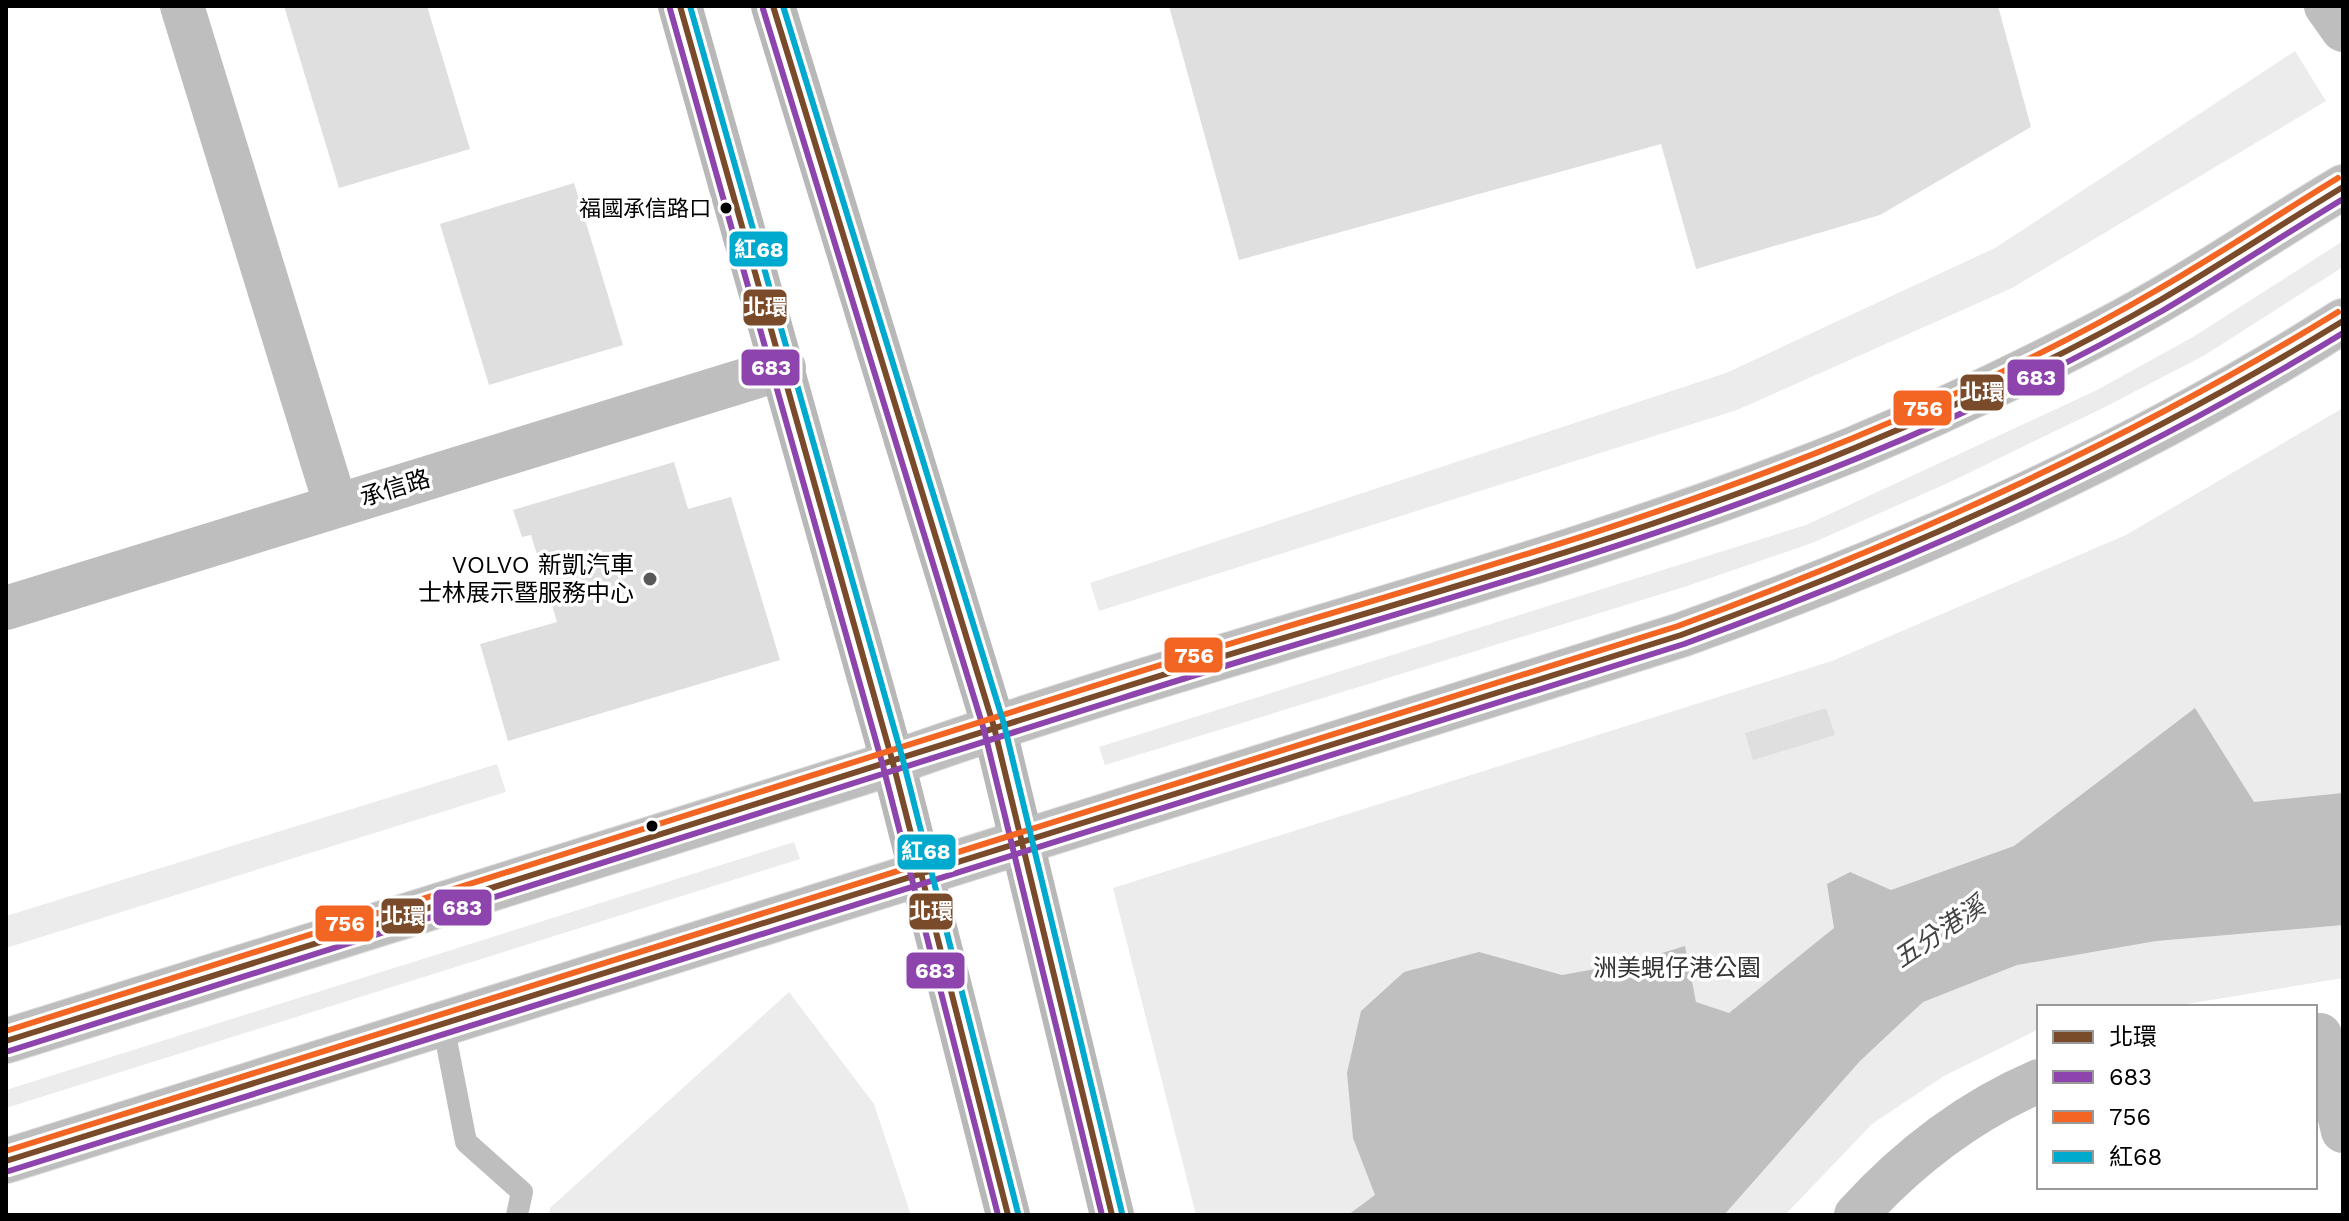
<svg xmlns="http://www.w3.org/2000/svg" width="2349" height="1221" font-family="'Work Sans','Noto Sans TC',sans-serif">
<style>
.green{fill:#ececec}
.water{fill:#bfbfbf}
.building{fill:#dfdfdf}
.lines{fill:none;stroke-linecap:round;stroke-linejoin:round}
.primary-casing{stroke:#dbdbdb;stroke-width:46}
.lane{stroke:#bebebe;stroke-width:22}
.street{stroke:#bebebe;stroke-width:44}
.secondary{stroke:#b8b8b8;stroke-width:44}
.primary{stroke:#bebebe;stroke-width:44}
.bus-1-casing{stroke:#fff;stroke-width:12}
.bus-2-casing{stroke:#fff;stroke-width:12}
.bus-3-casing{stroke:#fff;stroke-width:12}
.bus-4-casing{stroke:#fff;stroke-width:12}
.bus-1{stroke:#7a4b2a;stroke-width:6}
.bus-2{stroke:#8e44ad;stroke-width:6}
.bus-3{stroke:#f26522;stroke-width:6}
.bus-4{stroke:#00a9ce;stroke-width:6}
.bus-dot{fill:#000;stroke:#fff;stroke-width:3}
.poi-dot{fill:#595959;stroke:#fff;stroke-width:3}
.labels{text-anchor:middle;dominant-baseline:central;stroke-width:7;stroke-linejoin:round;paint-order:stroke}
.bus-label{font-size:22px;fill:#000;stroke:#fff;text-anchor:end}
.street-label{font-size:24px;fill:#000;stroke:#fff}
.poi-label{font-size:24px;fill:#000;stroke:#fff;text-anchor:end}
.park-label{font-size:24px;fill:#333;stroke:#fff}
.water-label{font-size:26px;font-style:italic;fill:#444;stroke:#fff}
.line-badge{stroke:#fff;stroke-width:3}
.badge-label{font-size:22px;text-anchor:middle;font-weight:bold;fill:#fff}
</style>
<rect width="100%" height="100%" fill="#fff"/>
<!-- green -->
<path class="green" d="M2295,51L2326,101L2012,288L1737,410L1099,611L1090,583L1726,373L1995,248Z
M2343,241V267L2205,355L2105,407L1948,483L1812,543L1684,587L1105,765L1099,747L1806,525L2095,391L2193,337Z
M2343,408V978L2169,1007H2039V1029L1944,1076L1872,1124L1785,1215H1196L1113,888L1832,661L2126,535Z
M497,764L506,792L6,948V916Z
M794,842L800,859L6,1108V1090Z
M789,992L874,1104L911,1215H549L550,1208Z"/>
<!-- water -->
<path class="water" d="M2195,708L2254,802L2343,793V925L2156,941L2017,965L1923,1002L1860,1061L1724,1215H1348L1375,1195L1353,1138L1347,1073L1361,1011L1404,972L1479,952L1562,975L1629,963L1685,946L1696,1002L1729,1013L1834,928L1827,884L1850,872L1891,890L2014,846Z"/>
<!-- building -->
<path class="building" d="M284,6H427L470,149L339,188Z
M1169,6H1998L2031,127L1880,215L1696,269L1661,144L1239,260Z
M574,183L623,345L489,385L440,224Z
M674,462L688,509L731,497L780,660L508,741L480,644L557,622L531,535L522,537L513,510Z
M1826,708L1835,735L1753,760L1745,733Z"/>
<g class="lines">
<!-- primary casing -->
<g class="primary-casing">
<path id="primary" d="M6,1041L893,763C1209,650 1539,576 1851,450C1935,415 2019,375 2100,333C2184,290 2263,235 2343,187
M6,1161L1681,635C1913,552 2135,454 2343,321"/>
</g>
<!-- lane -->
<path class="lane" d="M443,1024L466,1142L522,1192L517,1215"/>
<!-- street -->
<path class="street" d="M182,6L336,506
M2326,6L2343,30
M6,608L784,368
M2320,1035L2343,1131
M1856,1215C1907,1159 1969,1111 2039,1081"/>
<!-- secondary -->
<path class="secondary" d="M680,6L893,763L1008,1215
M773,6L994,727L1112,1215"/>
<!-- primary -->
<use href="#primary" class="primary"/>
<!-- bus-1 casing -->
<g class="bus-1-casing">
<path id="bus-1" d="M680,6L893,763L1008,1215
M773,6L994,727L1112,1215
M6,1041C377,925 748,806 1118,689C1365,610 1618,547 1857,447C1961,404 2064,356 2162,299C2223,263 2282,224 2343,187
M6,1161L1681,635C1912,550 2133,450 2343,321"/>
</g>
<!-- bus-2 casing -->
<g class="bus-2-casing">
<path id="bus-2" d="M670,9L883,766L998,1215
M763,9L984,730L1102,1215
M9,1051C380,934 749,816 1119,699C1366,620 1618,556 1858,458C1961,416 2065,366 2162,311C2223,275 2282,236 2343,199
M9,1171L1684,644C1914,560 2134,461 2343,333"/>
</g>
<!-- bus-3 casing -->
<g class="bus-3-casing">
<path id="bus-3" d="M6,1031C376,914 746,796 1116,679C1362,601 1614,537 1853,438C1957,395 2060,347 2157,290C2218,255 2277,215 2338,178
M6,1151L1678,626C1908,541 2128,441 2338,312"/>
</g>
<!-- bus-4 casing -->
<g class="bus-4-casing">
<path id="bus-4" d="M690,6L903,760L1018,1213
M783,6L1004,724L1122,1213"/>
</g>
<!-- bus-1 -->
<use href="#bus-1" class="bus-1"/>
<!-- bus-2 -->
<use href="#bus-2" class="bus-2"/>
<!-- bus-3 -->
<use href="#bus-3" class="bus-3"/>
<!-- bus-4 -->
<use href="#bus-4" class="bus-4"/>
</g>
<!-- markers -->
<g class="bus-dot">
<circle cx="726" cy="208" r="7"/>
<circle cx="652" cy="826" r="7"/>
</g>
<circle class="poi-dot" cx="650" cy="579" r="8"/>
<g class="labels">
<!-- bus labels -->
<g class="bus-label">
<text x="711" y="208">福國承信路口</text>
</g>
<!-- street labels -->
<g class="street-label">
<text transform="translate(395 488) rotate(-17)">承信路</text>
</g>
<!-- poi labels -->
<g class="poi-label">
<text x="634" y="565">VOLVO 新凱汽車<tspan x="634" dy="28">士林展示暨服務中心</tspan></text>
</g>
<!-- park labels -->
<g class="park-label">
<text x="1677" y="968">洲美蜆仔港公園</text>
</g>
<!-- water labels -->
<g class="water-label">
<text transform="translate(1939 932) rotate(-34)">五分港溪</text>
</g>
</g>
<g class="line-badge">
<rect x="728" y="230" width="61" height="38" rx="8" fill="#00a9ce"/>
<rect x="742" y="288" width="46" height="39" rx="8" fill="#7a4b2a"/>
<rect x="740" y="348" width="61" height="39" rx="8" fill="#8e44ad"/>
<rect x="2006" y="358" width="60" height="39" rx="8" fill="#8e44ad"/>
<rect x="1959" y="373" width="46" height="39" rx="8" fill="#7a4b2a"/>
<rect x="1892" y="389" width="61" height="38" rx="8" fill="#f26522"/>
<rect x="1163" y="636" width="61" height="38" rx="8" fill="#f26522"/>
<rect x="896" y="833" width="61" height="38" rx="8" fill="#00a9ce"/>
<rect x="432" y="888" width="61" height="39" rx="8" fill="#8e44ad"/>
<rect x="908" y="892" width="46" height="39" rx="8" fill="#7a4b2a"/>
<rect x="380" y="897" width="46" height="38" rx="8" fill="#7a4b2a"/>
<rect x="314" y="904" width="61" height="39" rx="8" fill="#f26522"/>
<rect x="905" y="951" width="61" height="39" rx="8" fill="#8e44ad"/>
</g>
<g class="badge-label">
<text x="759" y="257">紅68</text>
<text x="765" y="315">北環</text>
<text x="771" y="375">683</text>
<text x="2036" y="385">683</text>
<text x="1982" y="400">北環</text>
<text x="1923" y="416">756</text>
<text x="1194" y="663">756</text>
<text x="926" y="859">紅68</text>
<text x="462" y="915">683</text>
<text x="931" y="919">北環</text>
<text x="403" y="924">北環</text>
<text x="345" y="931">756</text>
<text x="935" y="978">683</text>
</g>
<!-- border -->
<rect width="2349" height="1221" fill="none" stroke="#000000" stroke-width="16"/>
<!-- legend -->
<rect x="2037" y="1005" width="280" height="184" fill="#ffffff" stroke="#999999" stroke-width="2"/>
<rect x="2053" y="1031" width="40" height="12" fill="#7a4b2a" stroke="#999999" stroke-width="2"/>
<text x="2109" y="1045" font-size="24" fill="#000000">北環</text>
<rect x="2053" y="1071" width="40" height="12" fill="#8e44ad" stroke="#999999" stroke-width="2"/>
<text x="2109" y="1085" font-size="24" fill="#000000">683</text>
<rect x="2053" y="1111" width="40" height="12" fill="#f26522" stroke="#999999" stroke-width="2"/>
<text x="2109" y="1125" font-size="24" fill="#000000">756</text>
<rect x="2053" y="1151" width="40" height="12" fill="#00a9ce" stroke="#999999" stroke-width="2"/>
<text x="2109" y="1165" font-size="24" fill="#000000">紅68</text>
</svg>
